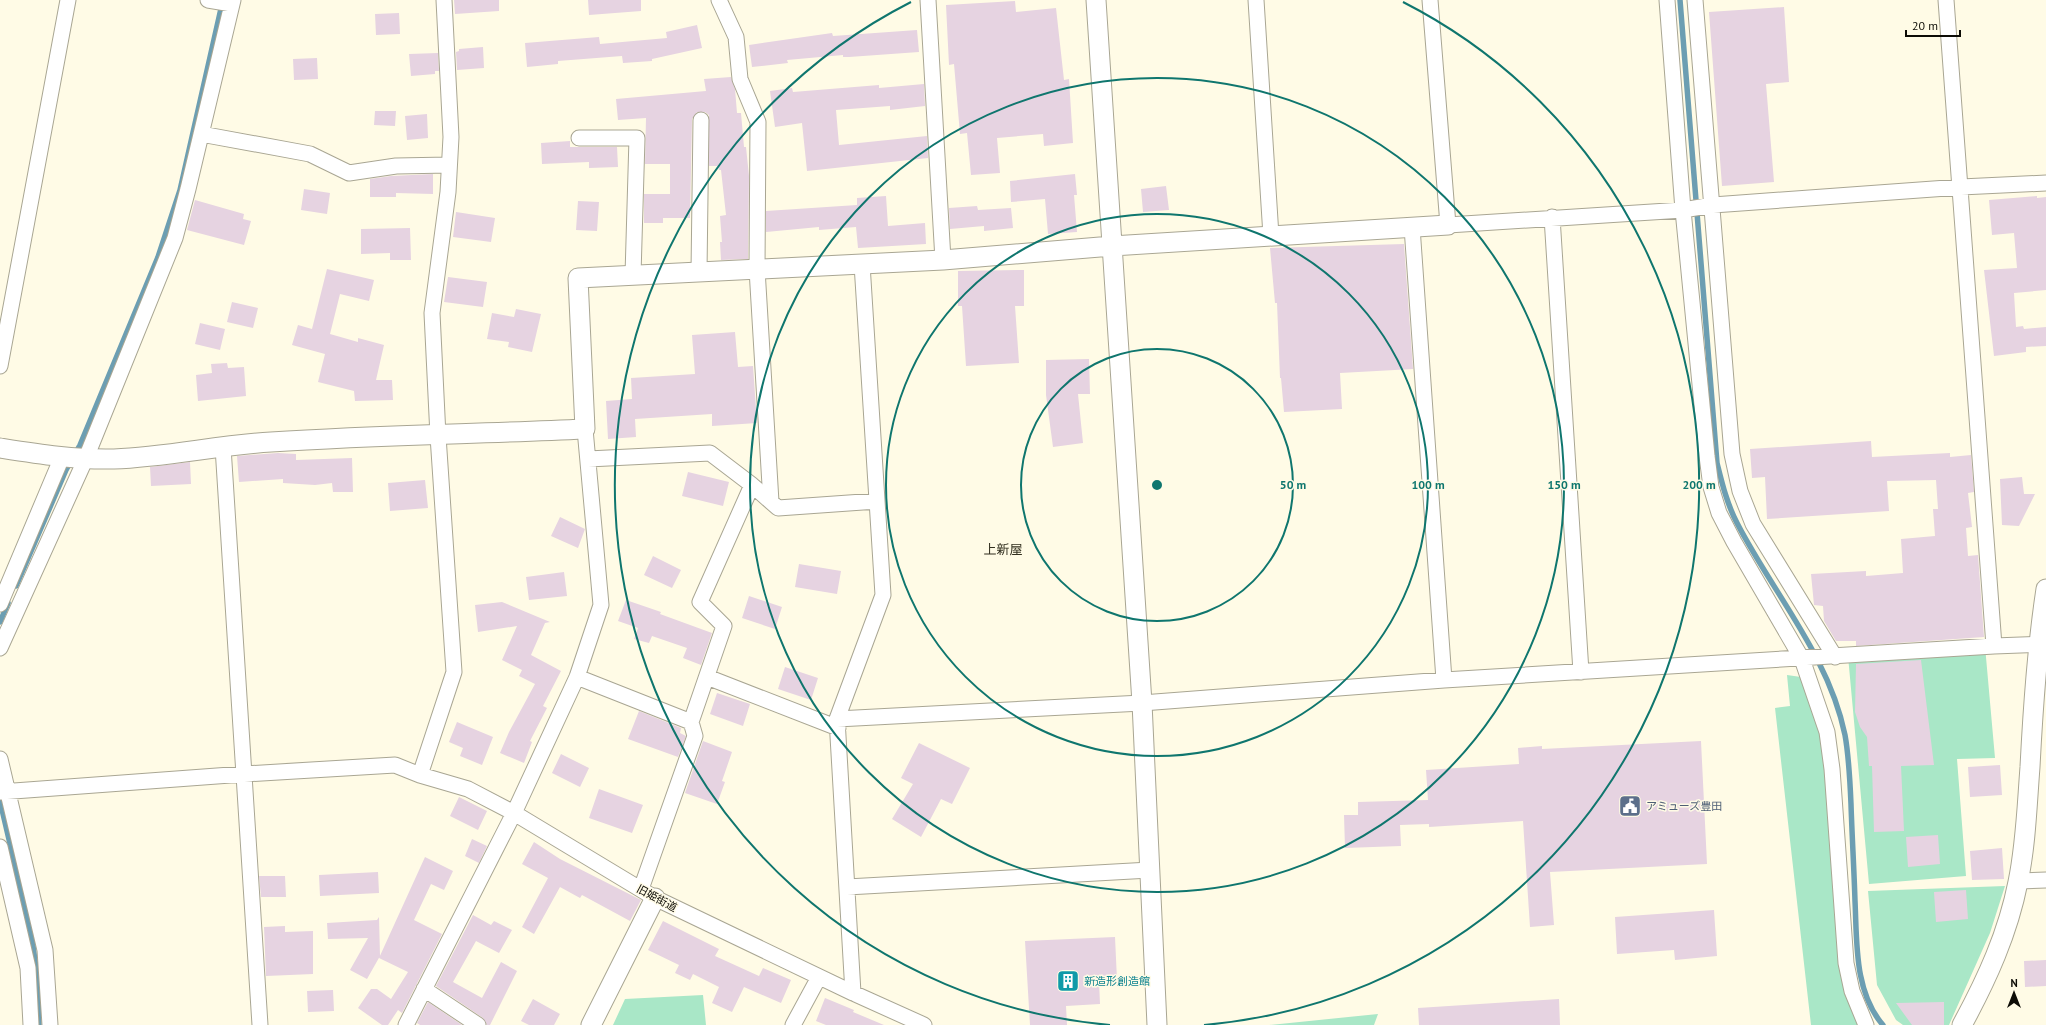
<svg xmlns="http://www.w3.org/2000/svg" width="2046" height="1025" font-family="'PT Sans','Noto Sans JP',sans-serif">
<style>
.grass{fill:#a9e7c7}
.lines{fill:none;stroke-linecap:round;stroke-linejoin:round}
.stream{stroke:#6c9eb2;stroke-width:5.5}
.building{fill:#e6d3e1}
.minor-casing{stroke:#a9a693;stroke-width:17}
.tertiary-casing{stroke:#a9a693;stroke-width:21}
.minor{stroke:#fff;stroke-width:15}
.tertiary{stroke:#fff;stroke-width:19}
.ring{fill:none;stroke:#0f766e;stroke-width:2}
.labels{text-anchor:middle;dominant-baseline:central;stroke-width:3;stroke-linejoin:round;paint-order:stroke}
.service-label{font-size:11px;fill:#4e5e75;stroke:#fffbe6;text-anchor:start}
.street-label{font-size:11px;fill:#0d0c06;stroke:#fffbe6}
.culture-label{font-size:11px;fill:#0d838f;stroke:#fffbe6;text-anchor:start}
.quarter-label{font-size:13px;fill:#322f1f;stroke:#fffbe6}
.centre{fill:#0f766e;stroke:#fffbe6;stroke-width:2}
.ring-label{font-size:12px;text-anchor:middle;font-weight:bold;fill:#0f766e;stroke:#fffbe6;stroke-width:3;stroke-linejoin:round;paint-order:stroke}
</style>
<rect width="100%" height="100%" fill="#fffbe6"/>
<!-- grass -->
<path class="grass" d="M1985,646L1995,758L1957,759L1966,876L1869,884L1848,656Z
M1787,675L1808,678L1828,738L1849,978L1861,1025H1811L1775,708L1790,706Z
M2005,886L1990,933L1949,1025H1903L1896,1020L1877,985L1868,891Z
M703,995L706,1025H613L625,999Z
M1378,1014L1374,1025H1269Z"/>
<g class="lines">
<!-- stream -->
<path class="stream" d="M1680,0L1717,463C1722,483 1727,504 1737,523C1773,593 1829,656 1845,735C1849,757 1850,781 1851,804C1852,836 1854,868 1855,901C1857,941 1854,992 1883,1025
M16,586L66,470L80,445L158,257L180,190L222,4
M0,622L8,603
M0,801L32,938L37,976L39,1025"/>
</g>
<!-- building -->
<path class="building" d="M454,0H499V11L455,14Z
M588,0H641V11L589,15Z
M1015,1L1016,12L1056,8L1064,80L1069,79L1073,143L1044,146L1043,134L997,138L1000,173L971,175L967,133L960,134L954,64L949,65L946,5Z
M1784,7L1789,82L1766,84L1774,182L1722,186L1709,12Z
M399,13L400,34L376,35L375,14Z
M697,25L702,48L652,59V61L623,63L622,56L558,61V64L527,67L525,43L599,37L600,44L667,38L666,32Z
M917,30L919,52L849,57H843V55L787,60L788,63L752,67L749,45L832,33L833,36Z
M483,47L484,68L457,70L456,52L459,51V49Z
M438,53L439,71H435V74L411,76L409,54Z
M317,58L318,79L294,80L293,59Z
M731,77L735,89L737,113H741L744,147H746L749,176L748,259L721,260L720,242H722L720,216L726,215L721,170H719L718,166H709V115L705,112H697L692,119L690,218H663V223H644V194H670V164H645L646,118L618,120L616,99L706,91L704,79Z
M924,84L925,106L890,110V106L836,110L839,145L927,136L928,158L807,171L802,123L775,127L770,91L792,88L793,92L879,85V88Z
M375,111H396L395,126L374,125Z
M427,114L428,138L407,140L405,116Z
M570,141V147H617L618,167L589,168V162L542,164L541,143Z
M433,174V194L396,193V197H370V179L391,176Z
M1075,174L1077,195H1074L1077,232L1048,234L1045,199L1011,202L1010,181Z
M1166,186L1169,210L1143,212L1141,189Z
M304,189L330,193L327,214L301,210Z
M886,196L888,226L925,223L926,244L858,248L856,227L819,230V227L766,232V211L857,205V198Z
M2037,196V198L2046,197V290L2014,293L2016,327L2023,326L2024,329L2046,327V346L2026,347V352L1994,356L1984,270L2017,268L2014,233L1992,235L1989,200Z
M195,200L244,214L243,219L251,221L244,245L187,230Z
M578,201L599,202L597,231L576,230Z
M977,206L978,210L1011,208L1013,228L984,231V226L950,229L949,208Z
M456,212L495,218L491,242L453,237Z
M410,228L411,260H390V253L361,254V229Z
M1404,244L1413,369L1340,373L1342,409L1284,412L1281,378H1280L1277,303H1275L1270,248Z
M327,269L374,280L369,301L340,294L330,334L358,342V338L384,345L376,380H392L393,400L355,401L354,391L318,382L325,354L292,345L298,325L312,329Z
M1024,270V306H1015L1019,363L966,366L962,306H958V271Z
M448,277L487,282L483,307L444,302Z
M232,302L258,308L253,328L227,322Z
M516,309L541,314L532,352L508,347L509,342L487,339L492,313L514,317Z
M200,323L225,329L220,350L195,344Z
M735,332L738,367L753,366L757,423L712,426V414L635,419L636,437L608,439L606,401L632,399L631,378L695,374L692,335Z
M1089,359L1090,394H1078L1083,443L1053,447L1046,395V360Z
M227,363L228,368L244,367L246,396L198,401L196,375L212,373L211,364Z
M1871,441L1872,457L1950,453V457L1971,455L1974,492L1968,493L1972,527L1966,528L1968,556L1978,555L1984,637L1856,646V641H1836L1824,621L1823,606L1814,605L1811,574L1866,571V576L1903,573L1901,539L1935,536L1933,509H1938L1936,480L1887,481L1889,511L1767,519L1765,477L1752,478L1750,449Z
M278,453L296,454V460L352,458L353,492H333L332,483L315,485L283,483V479L239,482L237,456Z
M190,462L191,484L151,486L150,467Z
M688,472L729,482L723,506L682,496Z
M2022,477L2024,494H2035L2019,526L2002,525L2000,479Z
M425,480L428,508L390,511L388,483Z
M560,517L585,529L578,548L551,536Z
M653,556L681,570L672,588L644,575Z
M799,564L841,571L837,594L795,587Z
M564,572L567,596L529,600L526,577Z
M749,596L782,607L775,629L742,618Z
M626,600L661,612L660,614L712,633L701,665L683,658L687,648L652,636L649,643L634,639L638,628L618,621Z
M502,602L550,622L545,623L531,655L561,671L543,706L547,708L530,741L532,742L524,763L500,753L509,732L535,684L519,676L522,670L502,660L517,626L478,632L475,605Z
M1921,660L1934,765L1901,766L1904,831L1874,832L1872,766H1869L1867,737L1860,727L1855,712L1856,664Z
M785,667L818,678L811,700L778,689Z
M717,693L750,704L743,726L710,714Z
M639,711L681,728L680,733L686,736L678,757L628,739Z
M457,722L493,737L482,765L460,756L463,748L449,742Z
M703,741L732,752L722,781L725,782L717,804L685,793Z
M1701,741L1707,864L1550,872L1554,925L1530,927L1523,821L1429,827V824L1400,825L1401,846L1345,848L1344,815H1358V802L1428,800L1426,770L1519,764L1518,748L1542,746V749Z
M919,743L970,768L952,804L941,799L921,837L892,819L913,784L901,778Z
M561,754L589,768L580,787L552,773Z
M2000,765L2002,795L1970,797L1968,767Z
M599,789L643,805L632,833L589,818Z
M459,797L487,811L478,830L450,816Z
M1938,835L1940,864L1908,867L1906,837Z
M472,839L487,846L479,863L465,856Z
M534,842L560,859L641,900L630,921L582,895L580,898L560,887L534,934L522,927L548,878L522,864Z
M2002,848L2004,879L1972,880L1970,851Z
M425,857L453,871L444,890L431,884L414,920L442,934L402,1013L398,1010L388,1025H382L358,1008L371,989H377L391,999L408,972L379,958Z
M378,872L379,893L320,896L319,875Z
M259,876H285L286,897H261Z
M1966,890L1968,919L1936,922L1934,892Z
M1714,910L1717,956L1675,960L1674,950L1617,954L1615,917Z
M473,915L491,925L494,921L512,930L499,953L476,941L453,982L482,998L501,962L517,971L490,1025H487L483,1018L436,986Z
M379,917L380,956L367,979L350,970L368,938L328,939L327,923L377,920Z
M663,921L719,949L715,956L759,976L763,968L791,980L781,1003L744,987L732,1012L712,1003L719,987L693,974L690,980L675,973L679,965L648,950Z
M285,926V932L313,931V974L266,976L264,927Z
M1115,937L1117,980L1099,981L1100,1004L1066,1006L1067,1025H1030L1025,941Z
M2046,960V986L2025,987L2024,961Z
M333,990L334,1011L308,1012L307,991Z
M825,998L854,1010L853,1012L884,1025H826L816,1021Z
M533,999L560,1014L554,1025H529L521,1021Z
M1559,999L1560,1025H1419L1418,1008Z
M428,1002L462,1025H420L417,1023Z
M1944,1002V1025H1912L1896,1003Z"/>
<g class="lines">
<!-- minor casing -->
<g class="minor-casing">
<path id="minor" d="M208,0L232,4
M719,0L736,37L740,79L758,122L757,269L771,502
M928,0L943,260
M1256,0L1271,236
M1430,0L1448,225L1683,210L1713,205L1961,187L2046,183
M1667,0L1683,210L1707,456L1711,487L1719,513L1734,542L1802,659L1827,732L1832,769L1846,963L1852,991L1866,1025
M1695,0L1732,454L1740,491L1753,524L1835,657
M1946,0L1994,646
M201,134L310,154L349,173L396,166L449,165
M579,138H637L633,275
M1552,217L1581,672
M1412,227L1444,680
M699,272L701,120
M0,366L68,0
M223,447L260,1025
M588,459L710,453L752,485L778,508L877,501
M0,604L62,457
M0,648L86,458L175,238L188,189L233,0
M577,677L691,722L695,736L641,889
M707,677L838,728
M837,719L1142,703L1444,680L1994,646L2046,644
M691,722L724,626L700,602L752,485
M0,759L45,950L50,1025
M420,775L454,672L438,436L432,313L448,192L451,137L444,0
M0,792L244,774L395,765L420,775L468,789L514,813L655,898L853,993L924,1025
M0,847L28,968L31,1025
M2018,881L2046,880
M847,887L1150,870
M424,989L478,1025
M853,993L837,719L883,595L862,264
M406,1025L514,813L577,677L601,605L585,429
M793,1025L819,977"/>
</g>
<!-- tertiary casing -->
<g class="tertiary-casing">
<path id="tertiary" d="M1096,0L1142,703L1157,1025
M0,448C38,454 75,460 114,459C167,457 219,445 271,442C376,435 480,434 585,429L578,278L943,260L1112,246L1448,225
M591,1025L655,898
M1962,1025C1987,979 2008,933 2018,882C2026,844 2027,805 2030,767C2033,707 2037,648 2046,589"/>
</g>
<!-- minor -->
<use href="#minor" class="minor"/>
<!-- tertiary -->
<use href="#tertiary" class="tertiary"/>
</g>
<!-- distance rings -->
<g class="ring">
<circle cx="1157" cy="485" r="136"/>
<circle cx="1157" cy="485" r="271"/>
<circle cx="1157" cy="485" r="407"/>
<path d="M1110 1025A542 542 0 0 1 911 2M1403 2A542 542 0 0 1 1204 1025"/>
</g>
<!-- icons -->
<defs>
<g id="civic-square" transform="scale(1.15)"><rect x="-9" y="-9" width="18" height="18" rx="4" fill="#5c6f8a" stroke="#fffbe6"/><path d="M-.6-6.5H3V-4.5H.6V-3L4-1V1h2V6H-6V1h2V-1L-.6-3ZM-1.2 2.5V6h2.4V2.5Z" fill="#fff"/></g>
<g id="building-square" transform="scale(1.15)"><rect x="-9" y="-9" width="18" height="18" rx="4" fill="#0f9aa8" stroke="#fffbe6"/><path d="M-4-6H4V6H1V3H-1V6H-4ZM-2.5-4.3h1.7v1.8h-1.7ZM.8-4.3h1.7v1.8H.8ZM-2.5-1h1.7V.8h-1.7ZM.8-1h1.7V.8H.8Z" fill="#fff"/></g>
</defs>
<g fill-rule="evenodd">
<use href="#civic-square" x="1630" y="806"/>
<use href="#building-square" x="1068" y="981"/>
</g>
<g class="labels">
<!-- service labels -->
<g class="service-label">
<text x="1646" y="806">アミューズ豊田</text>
</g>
<!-- street labels -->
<g class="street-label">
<text transform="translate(657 898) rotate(28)">旧姫街道</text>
</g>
<!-- culture labels -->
<g class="culture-label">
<text x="1084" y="981">新造形創造館</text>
</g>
<!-- quarter labels -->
<g class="quarter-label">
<text x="1003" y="549">上新屋</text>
</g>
</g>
<circle cx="1157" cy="485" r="6" class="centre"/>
<g class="ring-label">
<text x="1293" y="489">50 m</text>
<text x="1428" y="489">100 m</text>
<text x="1564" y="489">150 m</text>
<text x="1699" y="489">200 m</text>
</g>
<!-- north arrow -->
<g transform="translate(2014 993)" stroke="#fffbe6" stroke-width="3" paint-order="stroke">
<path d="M0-3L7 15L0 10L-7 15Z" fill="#0d0c06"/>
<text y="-6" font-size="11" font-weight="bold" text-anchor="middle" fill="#0d0c06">N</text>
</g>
<!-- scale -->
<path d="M1906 30v6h54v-6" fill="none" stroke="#0d0c06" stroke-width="2"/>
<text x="1912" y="30" font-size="12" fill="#0d0c06" stroke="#fffbe6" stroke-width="3" paint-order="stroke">20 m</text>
</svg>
